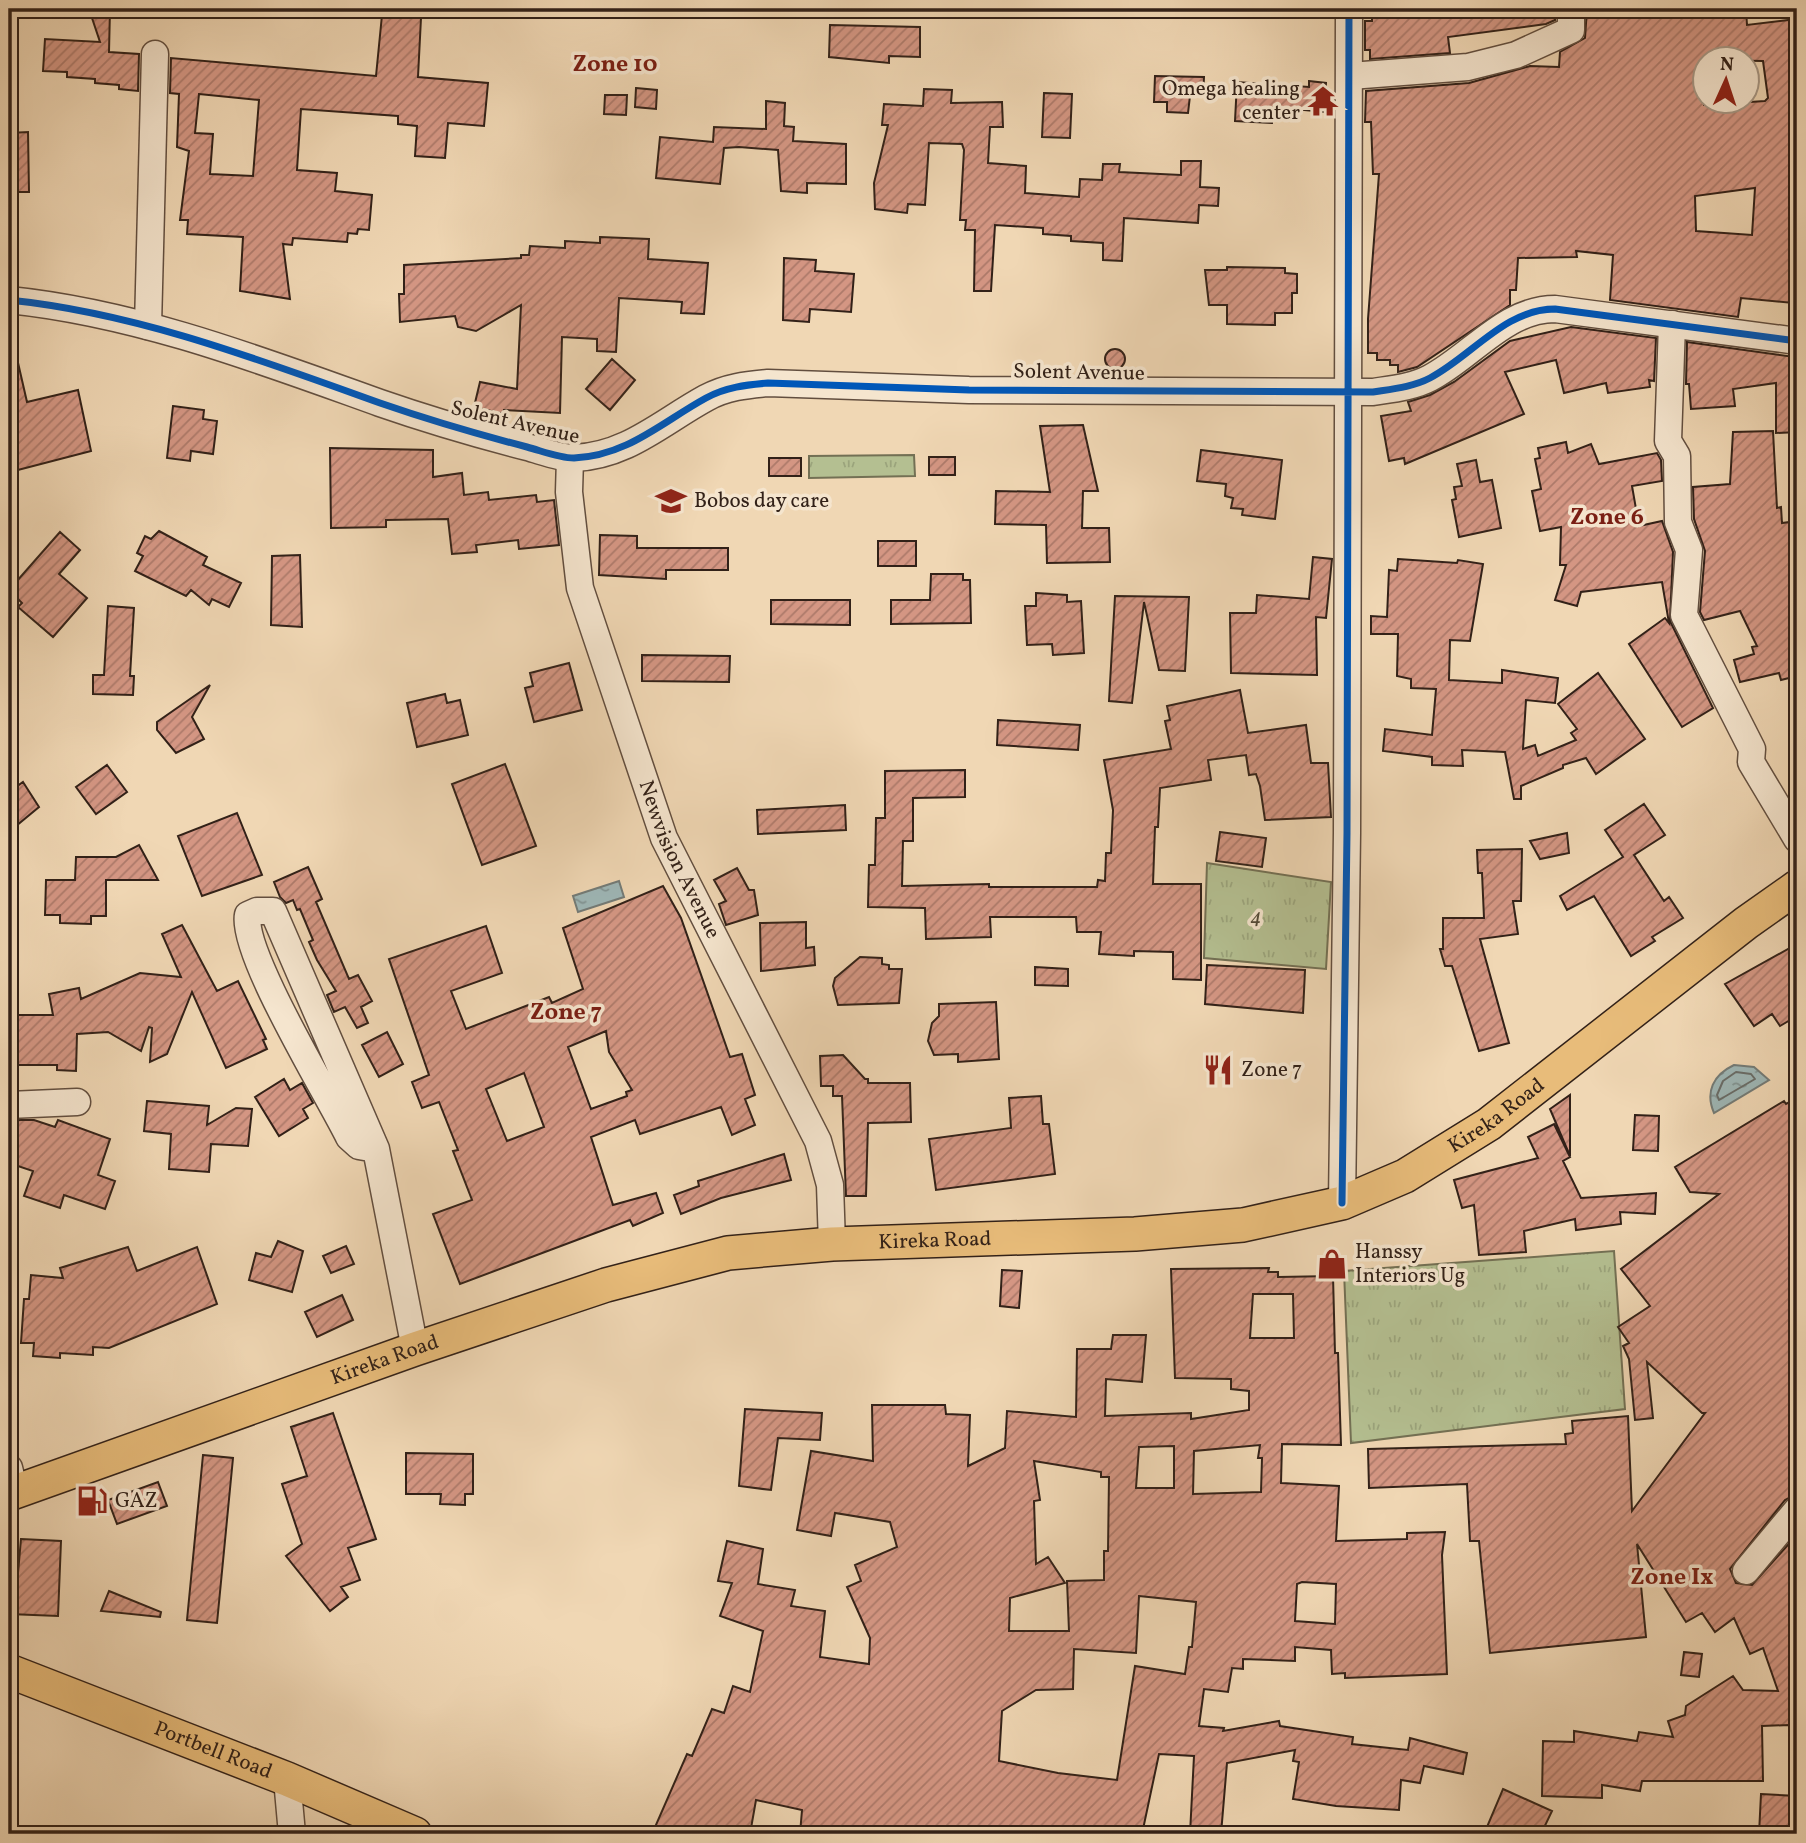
<svg xmlns="http://www.w3.org/2000/svg" width="1806" height="1843" font-family="Vollkorn,serif">
<style>
.grass{fill:url(#grass-tufts);stroke:#737054;stroke-width:2}
.water{fill:url(#water-ripples);stroke:#737b77;stroke-width:2}
.lines{fill:none;stroke-linecap:round;stroke-linejoin:round}
.shore{stroke:#686c68;stroke-width:2}
.building{fill:url(#building-hatch);stroke:#322118;stroke-width:2;fill-rule:evenodd}
.minor-casing{stroke:#624e3f;stroke-width:29}
.major-casing{stroke:#322118;stroke-width:36}
.minor{stroke:#f5e5ce;stroke-width:26}
.major{stroke:#e8bc7a;stroke-width:33}
.cycleway-casing{stroke:#f5e5ce;stroke-width:11}
.cycleway{stroke:#0057b8;stroke-width:7}
.labels{text-anchor:middle;dominant-baseline:central;stroke-width:7;stroke-linejoin:round;paint-order:stroke}
.poi-label{font-size:21px;fill:#322118;stroke:#f5e5ce;text-anchor:start}
.street-label{font-size:21px;fill:#322118;stroke:#f5e5ce}
.park-label{font-size:21px;font-style:italic;fill:#524836;stroke:#f5e5ce}
.quarter-label{font-size:24px;font-weight:bold;fill:#7a1f14;stroke:#f5e5ce}
</style>
<defs>
<pattern id="grass-tufts" width="24" height="20" patternUnits="userSpaceOnUse" patternTransform="scale(1.75)"><rect width="24" height="20" fill="#b4bf91"/><path d="M3 7l-1-3M5 7V3M7 7l1-3M15 17l-1-3M17 17v-4M19 17l1-3" fill="none" stroke="#9ba47c"/></pattern>
<pattern id="water-ripples" width="26" height="14" patternUnits="userSpaceOnUse" patternTransform="scale(1.75)"><rect width="26" height="14" fill="#9eb7b7"/><path d="M2 4q2-2 4 0t4 0M15 11q2-2 4 0t4 0" fill="none" stroke="#819494"/></pattern>
<pattern id="building-hatch" width="6" height="6" patternUnits="userSpaceOnUse" patternTransform="scale(1.75)"><rect width="6" height="6" fill="#d49683"/><path d="M-1 1l2-2M0 6l6-6M5 7l2-2" fill="none" stroke="#ad7a6a"/></pattern>
</defs>
<rect width="100%" height="100%" fill="#f0d7b4"/>
<filter id="stains"><feTurbulence type="fractalNoise" baseFrequency=".00286" numOctaves="4"/><feColorMatrix values="0 0 0 0 .2 0 0 0 0 .09 0 0 0 0 .02 0 0 0 .5 -.17"/></filter>
<radialGradient id="worn" r=".72"><stop offset=".6" stop-color="#630" stop-opacity="0"/><stop offset="1" stop-color="#630" stop-opacity=".3"/></radialGradient>
<!-- grass -->
<path class="grass" d="M914,455L915,476L809,478V456Z
M1207,863L1331,882L1326,969L1204,958Z
M1614,1251L1625,1409L1351,1443L1344,1271Z"/>
<!-- water -->
<path class="water" d="M619,881L624,897L578,912L573,896Z
M1734,1065L1754,1067L1769,1080L1714,1113C1705,1092 1713,1075 1734,1065Z"/>
<g class="lines">
<!-- shore -->
<path class="shore" d="M1736,1072L1751,1074L1755,1079L1719,1100L1717,1095L1723,1081Z"/>
</g>
<!-- building -->
<path class="building" d="M89,9H110L109,52L139,54L138,91L119,89V85L95,83V79L67,77V72L43,71L45,39L100,42Z
M1372,9H1555V20L1546,24L1448,37L1450,53L1370,59V50H1365V21H1372Z
M1587,9H1746L1747,25L1797,19V275H1795L1793,303L1741,298L1738,317L1610,300L1613,255L1576,251L1577,257L1518,258L1516,290H1510V305L1417,367L1398,372V365H1390V360H1377V353H1368V319L1379,174H1373L1371,122H1365L1366,91L1469,83L1530,66L1559,67L1560,52L1585,38ZM1704,60L1763,61L1768,98L1765,101L1704,105ZM1755,188L1752,235L1696,231L1695,196Z
M382,15L421,18L418,77L488,83L484,126L448,123L445,158L415,156L417,126L398,124V116L301,109L297,170L337,173L335,191L372,195L369,230L358,229L357,234L348,233L347,242L293,238L292,245L283,244L290,299L240,291L243,237L187,234L188,220H180L189,151L177,147L179,94L170,93L171,58L376,76ZM199,94L259,100L253,176L210,174L213,134L195,133Z
M830,25L920,27V57L889,56V63L829,57Z
M1155,76L1204,77L1203,96H1190L1188,113L1167,112V102H1154Z
M1309,81L1326,83L1324,112L1273,107L1272,123L1235,121L1237,82L1309,87Z
M636,88L657,90L656,109L635,107Z
M924,89L952,90L951,103L1002,102L1003,127H990L988,163L1026,166L1025,193L1079,197L1080,179L1102,180L1103,164H1120L1119,172L1181,175V161H1201L1200,187L1219,188L1218,206L1199,205L1198,223L1124,218L1122,261L1103,260V243L1071,241V236L1043,234V228L995,225L991,291H974L975,230H965L966,220H960L964,150L962,144L929,143L925,205L908,204L907,213L875,209L874,183L888,125H882L884,104L923,106Z
M1044,93L1072,94L1070,138L1042,137Z
M605,95H627L626,115L604,114Z
M766,101L785,103L784,126L794,127L793,141L846,144V184L807,183V193L781,191L778,150L739,147L724,148L720,184L656,178L660,137L713,142L714,127L766,129Z
M28,132L29,192H9V133Z
M600,237L649,239L648,259L708,263L704,314L681,313L682,302L619,298L616,352L597,351V339L562,337L560,413L504,410V414L474,407L480,382L517,389L521,305L476,331L458,327L455,316L400,322L399,294H404V265L521,258V255H529L530,246L565,248V241L600,243Z
M784,258L816,260L815,271L854,274L851,312L810,309L809,322L783,320Z
M1227,267L1285,268V273L1297,274V293H1292V313H1275V325L1227,324V305H1209L1205,270H1227Z
M1571,327L1656,338L1654,381L1649,380L1650,387L1608,393L1606,383L1564,393L1556,360L1505,372L1524,414L1405,464L1404,458L1389,461L1381,416L1411,411L1408,402L1430,395L1454,382L1510,341Z
M1687,342L1795,357L1797,432L1776,433V383L1733,389L1735,406L1691,409L1689,384H1686Z
M1105 359a10 10 0 1 1 20 0a10 10 0 1 1-20 0Z
M16,354L27,402L78,390L91,451L14,471L9,449V355Z
M612,359L635,380L610,410L586,389Z
M173,406L204,410L203,419L217,421L213,454L191,451L190,461L167,458Z
M1083,425L1098,491H1083L1082,528H1109L1110,562L1047,563L1046,525L995,524L996,491L1050,492L1040,426Z
M1773,431L1777,508L1781,507L1782,523L1797,521V626L1793,627L1797,676L1781,680L1779,673L1740,682L1734,660L1754,654L1752,647L1757,646L1740,611L1704,620L1700,612L1705,551L1694,519L1693,487L1730,484L1733,432Z
M1566,442L1568,453L1591,444L1599,464L1657,453L1661,460L1662,481L1632,486L1639,526L1662,521L1673,552L1670,621L1713,708L1682,727L1629,644L1665,618L1669,623L1662,582L1581,592L1577,606L1555,600L1566,565H1560L1561,527L1540,531L1532,491L1541,489L1535,459L1540,458L1538,448Z
M330,448L433,450V477L462,473L464,495L488,492L489,500L536,495L537,502L554,500L559,545L519,549L518,540L476,545L477,552L452,554L448,519L386,520V527L331,528Z
M1201,450L1282,460L1275,519L1242,515L1243,509L1231,508L1233,498L1225,496L1226,484L1197,481Z
M929,457H955V475H929Z
M769,458H801V476H769Z
M1476,460L1480,482L1492,480L1501,528L1459,537L1452,500L1456,499L1454,487L1462,486L1457,464Z
M159,531L207,557L203,565L241,583L229,607L212,599L209,605L191,590L186,596L135,571L143,556L137,553L145,536L151,539Z
M60,532L80,550L59,574L87,598L53,637L18,607L22,603L9,590Z
M600,535L637,536V548H728V570H666V579L599,575Z
M878,541H916V566H878Z
M300,555L302,627L271,625L272,556Z
M1313,557L1332,559L1326,618L1316,617L1317,675L1231,673L1230,613H1256L1257,595L1309,599Z
M1398,559L1457,563L1458,560L1483,564L1470,641L1450,640L1449,680L1502,683V670L1558,678L1555,703L1526,700L1523,749L1535,745L1538,756L1576,740L1571,733L1577,729L1558,704L1598,673L1645,739L1596,774L1586,758L1563,765V768L1521,786V799H1514L1505,752L1462,750L1463,766L1432,765V757L1383,751L1385,729L1432,735L1436,689L1411,688V679L1397,676L1398,634H1371V616L1387,617L1389,570L1397,571Z
M931,574H963V580H970L971,623L891,624V600H930Z
M1036,593L1067,595V602L1081,601L1084,653L1053,655L1052,644L1027,645L1025,606H1036Z
M1115,596L1189,597L1185,671L1159,670L1144,602L1132,703L1109,701Z
M771,600H850V625L771,624Z
M108,606L134,608L130,676H134L133,695L93,694V675H104Z
M642,655L730,656L729,682L642,681Z
M569,663L582,710L534,722L525,688L533,686L530,673Z
M210,685L192,717L204,739L176,753L157,730V722Z
M1240,690L1248,733L1306,725L1311,763H1328L1331,817L1265,820L1260,786L1256,774L1249,775L1246,755L1208,760L1211,780L1160,788L1158,827H1155L1153,884H1201V980L1173,979V952L1134,951V956L1099,954L1101,932H1077L1076,917H990L991,937L926,939L925,908L868,907L869,865H875L876,818H885V771L965,770V797L913,798V841H903L902,886L989,884V887H1097L1098,880L1105,881L1106,853H1111L1113,810L1104,760L1171,749L1165,721L1170,720L1167,706Z
M445,694L447,703L460,700L468,735L417,747L407,703Z
M998,720L1080,725L1078,750L997,745Z
M505,764L536,846L482,865L452,784Z
M107,765L127,792L96,814L76,787Z
M23,782L39,807L16,826L9,816V792Z
M1644,804L1665,835L1634,855L1664,901L1669,897L1683,918L1652,937L1655,941L1631,956L1594,896L1567,910L1560,896L1623,857L1605,830Z
M845,805L846,830L758,834L757,810Z
M237,813L262,875L202,896L178,836Z
M1220,832L1266,838L1262,867L1216,861Z
M1567,833L1569,853L1540,859L1530,841Z
M139,845L158,880H106V916H91V924L60,923V915H45L46,880H75L76,857H116Z
M1522,849L1521,901H1513L1518,934L1480,939L1509,1043L1479,1051L1452,966H1445L1440,949H1443V918H1484L1482,873H1478L1477,850Z
M308,867L322,899L316,902L349,979L358,975L372,1001L361,1007L368,1023L357,1028L345,1007L334,1012L327,995L336,991L317,960L309,942L313,940L300,909L297,910L293,900L286,903L280,897L274,882Z
M737,868L749,890H754L758,915L726,925L719,904L726,901L714,880Z
M663,886L681,918L730,1057L742,1054L755,1095L745,1099L755,1125L732,1135L721,1107L640,1134L635,1120L591,1137L613,1205L656,1193L663,1213L633,1226L630,1220L460,1284L433,1214L472,1200L453,1151L458,1150L439,1102L422,1108L412,1082L429,1075L389,959L486,926L502,973L451,991L466,1029L549,997L552,1003L583,989L563,928ZM606,1031L609,1052L632,1090L626,1092L627,1096L591,1109L568,1047ZM524,1073L544,1127L507,1141L486,1089Z
M806,922V948L814,947L815,965L761,971L760,923Z
M182,925L217,991L238,981L266,1039L263,1040L267,1049L226,1068L192,992L167,1054L150,1062L152,1028L149,1027L141,1051L108,1032L77,1034L76,1071L57,1070V1065H9V1015H53L49,994L79,988L81,999L140,973L181,977L162,934Z
M1797,944V1016L1780,1026L1772,1014L1754,1026L1725,984Z
M860,957L882,958V964L889,965V969H902L899,1003L838,1005L833,986L835,978Z
M1207,965L1305,970L1303,1013L1205,1004Z
M1035,967L1068,969V986L1035,985Z
M996,1002L999,1059L958,1062V1054L934,1055L928,1041L932,1023L939,1016V1004Z
M387,1032L403,1064L379,1077L362,1045Z
M843,1055L865,1079H868V1083H910L911,1122L868,1123L866,1196H846L842,1096H833V1086H821L820,1056Z
M284,1079L290,1090L302,1083L313,1103L303,1109L308,1118L279,1136L255,1097Z
M1570,1095V1156L1550,1109Z
M1041,1096L1043,1124H1049L1055,1174L936,1190L929,1139L1011,1128L1009,1098Z
M1797,1098V1494L1785,1500L1730,1569L1736,1583L1752,1585L1795,1537L1797,1538V1738L1794,1739L1789,1725L1762,1726L1763,1781H1642L1640,1791L1602,1785V1798L1542,1796L1543,1741L1574,1742V1731L1637,1741L1639,1732L1673,1737L1668,1721L1685,1715L1686,1706L1733,1676L1743,1690L1778,1691L1763,1648L1750,1654L1734,1618L1715,1632L1702,1613L1686,1622L1637,1544L1646,1637L1490,1653L1479,1541H1470L1467,1484L1369,1488L1368,1449L1566,1444L1565,1434L1573,1433L1572,1421L1628,1416L1632,1511L1705,1413H1702L1647,1362L1653,1418L1635,1420L1629,1359L1623,1346L1629,1343L1618,1327L1650,1306L1621,1269L1719,1194L1690,1192L1675,1167L1784,1101L1786,1104Z
M147,1101L209,1106L207,1125L236,1108L252,1109L248,1146L211,1144L209,1172L169,1169L171,1134L144,1131Z
M1635,1115L1659,1116L1658,1151L1633,1150Z
M21,1120H34L55,1127L58,1120L110,1139L98,1175L115,1181L105,1209L64,1195L60,1208L24,1196L33,1171L9,1163V1121Z
M1554,1124L1570,1157L1563,1161L1581,1198L1656,1193L1655,1214L1620,1212L1621,1224L1576,1230L1575,1219L1524,1231L1526,1252L1479,1255L1474,1205L1462,1208L1454,1180L1538,1158L1528,1137Z
M784,1154L791,1180L721,1198L681,1214L674,1195L699,1186L698,1181Z
M278,1241L303,1251L292,1292L249,1280L256,1253L271,1257Z
M346,1246L354,1264L331,1273L323,1256Z
M128,1247L137,1271L197,1247L217,1304L109,1348L93,1347V1355L60,1353V1358L33,1356L34,1343H21L24,1299H29L31,1275L63,1278L60,1268Z
M1269,1268L1268,1272H1278V1277L1333,1276L1335,1353H1338L1341,1445L1282,1444L1281,1483L1339,1486L1336,1541L1407,1539V1533L1445,1532L1442,1555L1447,1674L1345,1678V1673L1332,1674L1331,1650L1295,1647V1661L1243,1659V1669L1232,1668L1228,1692L1204,1689L1199,1726L1224,1728L1223,1731L1279,1721L1280,1726L1353,1737L1352,1744L1408,1750L1410,1738L1467,1753L1463,1774L1424,1766L1420,1783L1401,1780L1399,1810L1336,1806L1293,1799L1299,1762L1293,1761L1295,1750L1227,1763L1221,1834H1190L1194,1756L1159,1754L1142,1834H800L802,1810L756,1800L750,1834H652L687,1754L692,1756L712,1709L724,1713L733,1686L750,1692L763,1631L720,1616L732,1583L718,1581L727,1541L763,1549L758,1584L795,1590L791,1606L825,1611L820,1657L869,1664L870,1638L847,1587L861,1581L855,1565L897,1547L890,1522L835,1513L831,1536L797,1530L811,1451L873,1461L872,1405H945L946,1414L970,1415L968,1466L1005,1448L1007,1411L1076,1417L1077,1349H1111L1113,1335H1146L1142,1382L1106,1379L1105,1416L1191,1413V1419L1249,1410V1391L1231,1389V1379L1175,1378L1171,1269ZM1253,1294H1293L1294,1338H1250ZM1260,1445L1258,1458H1262L1261,1492L1193,1494L1194,1451ZM1174,1446V1488H1136L1139,1447ZM1034,1461L1101,1472V1477H1109L1108,1551H1104V1580L1067,1581L1069,1631H1009L1010,1598L1065,1583L1048,1557L1036,1564L1034,1501L1040,1500ZM1302,1582L1336,1584L1335,1624L1295,1621L1297,1584ZM1139,1596L1196,1602L1192,1647H1189L1185,1674L1135,1666L1117,1780L1058,1773L999,1761L1002,1711L1036,1690L1073,1689L1074,1649L1136,1653Z
M1002,1270L1022,1271L1019,1308L1000,1306Z
M342,1295L353,1320L317,1337L305,1312Z
M745,1409L822,1413L820,1440L778,1438L771,1490L739,1486Z
M333,1413L376,1539L348,1548L360,1580L341,1587L348,1597L330,1611L286,1556L302,1544L282,1484L307,1476L291,1427Z
M406,1453L473,1454V1494H465V1505L440,1504L441,1494H406Z
M203,1455L233,1458L217,1623L187,1620Z
M158,1482L167,1506L117,1524L108,1500Z
M21,1539L61,1541L58,1616L9,1614V1572L18,1573Z
M109,1591L161,1612L160,1617L101,1611Z
M1684,1652L1702,1654L1699,1677L1681,1675Z
M1503,1789L1552,1811L1541,1834H1484Z
M1761,1794L1797,1796V1834H1759Z"/>
<g class="lines">
<!-- minor casing -->
<g class="minor-casing">
<g id="minor">
<path d="M1350,76L1468,67L1516,55L1571,30V9"/>
<path d="M9,300C137,313 260,360 380,403C429,420 477,434 527,447C542,451 559,458 574,458C627,456 662,422 706,398C726,387 746,385 768,383L969,390L1373,392C1392,389 1413,387 1430,378C1472,356 1505,309 1555,309L1797,341"/>
<path d="M1672,324L1668,441L1677,456L1678,522L1689,550L1684,615L1752,749L1751,762L1797,839"/>
<path d="M148,326L155,54"/>
<path id="s1" d="M570,458L569,492L580,588L664,838L818,1141L830,1185L832,1244"/>
<path d="M9,1105L77,1102"/>
<path d="M376,1149L359,1146L349,1137C329,1096 240,951 248,915L257,911H273L376,1149L415,1349"/>
<path d="M1342,1203L1347,833L1349,9"/>
<path d="M9,1468L15,1492"/>
<path d="M1746,1571L1797,1510"/>
<path d="M287,1779L292,1834"/>
</g>
</g>
<!-- major casing -->
<g class="major-casing">
<g id="major">
<path id="s2" d="M9,1494L415,1349L606,1285L728,1253L832,1244L1135,1234L1243,1225L1342,1203L1405,1176L1489,1124L1746,923L1797,887"/>
<path id="s3" d="M9,1671L287,1779L415,1834"/>
</g>
</g>
<!-- minor -->
<use href="#minor" class="minor"/>
<!-- major -->
<use href="#major" class="major"/>
<!-- cycleway casing -->
<g class="cycleway-casing">
<path id="cycleway" d="M9,300C137,313 260,360 380,403C429,420 477,434 527,447C542,451 559,458 574,458C627,456 662,422 706,398C726,387 746,385 768,383L969,390L1373,392C1392,389 1413,387 1430,378C1472,356 1505,309 1555,309L1797,341
M1342,1203L1347,833L1349,9"/>
</g>
<!-- cycleway -->
<use href="#cycleway" class="cycleway"/>
</g>
<!-- icons -->
<defs>
<g id="temple-bare" transform="scale(2.415)"><path d="M0-6L5-2H3V0L6.5 2.5H4V6H1.5V3h-3V6H-4V2.5H-6.5L-3 0V-2H-5Z" fill="#8f2418" stroke="#f5e5ce" stroke-width="2.5" paint-order="stroke"/></g>
<g id="school-bare" transform="scale(2.415)"><path d="M0-5L7-2L0 1L-7-2ZM-4 1L0 2.5L4 1V4Q0 6-4 4Z" fill="#8f2418" stroke="#f5e5ce" stroke-width="2.5" paint-order="stroke"/></g>
<g id="restaurant-bare" transform="scale(2.415)"><path d="M-5-6h1v4h1v-4h1v4h1v-4h1v5L-1.5 .5V6h-2V.5L-5-1ZM5-6V6H3V1.5H1.5Q1.5-4 5-6Z" fill="#8f2418" stroke="#f5e5ce" stroke-width="2.5" paint-order="stroke"/></g>
<g id="shop-bare" transform="scale(2.415)"><path d="M-5-2.5h2.3a2.7 3.5 0 0 1 5.4 0H5L5.5 6h-11ZM-1.5-2.5h3a1.5 2.3 0 0 0-3 0Z" fill="#8f2418" stroke="#f5e5ce" stroke-width="2.5" paint-order="stroke"/></g>
<g id="fuel-bare" transform="scale(2.415)"><path d="M-5.5-6h7V0h2V4h1.3V-2.5L3-4.5l.8-.8L6-3V5H2.5V1h-1V6h-7ZM-4.2-4.7v3.2H.2V-4.7Z" fill="#8f2418" stroke="#f5e5ce" stroke-width="2.5" paint-order="stroke"/></g>
</defs>
<g fill-rule="evenodd">
<use href="#temple-bare" x="1323" y="101"/>
<use href="#school-bare" x="671" y="501"/>
<use href="#restaurant-bare" x="1218" y="1070"/>
<use href="#shop-bare" x="1332" y="1264"/>
<use href="#fuel-bare" x="92" y="1501"/>
</g>
<g class="labels">
<!-- poi labels -->
<g class="poi-label">
<text x="1300" y="89" text-anchor="end">Omega healing<tspan x="1300" dy="24">center</tspan></text>
<text x="694" y="501">Bobos day care</text>
<text x="1241" y="1070">Zone 7</text>
<text x="1355" y="1252">Hanssy<tspan x="1355" dy="24">Interiors Ug</tspan></text>
<text x="115" y="1501">GAZ</text>
</g>
<!-- street labels -->
<g class="street-label">
<text transform="translate(1079 373) rotate(1)">Solent Avenue</text>
<text transform="translate(515 423) rotate(13)">Solent Avenue</text>
<text stroke="none"><textPath href="#s1" startOffset="420">Newvision Avenue</textPath></text>
<text stroke="none"><textPath href="#s2" startOffset="1554">Kireka Road</textPath></text>
<text stroke="none"><textPath href="#s2" startOffset="966">Kireka Road</textPath></text>
<text stroke="none"><textPath href="#s2" startOffset="399">Kireka Road</textPath></text>
<text stroke="none"><textPath href="#s3" startOffset="219">Portbell Road</textPath></text>
</g>
<!-- park labels -->
<g class="park-label">
<text x="1256" y="917">4</text>
</g>
<!-- quarter labels -->
<g class="quarter-label">
<text x="615" y="65">Zone 10</text>
<text x="1607" y="518">Zone 6</text>
<text x="566" y="1013">Zone 7</text>
<text x="1672" y="1578">Zone Ix</text>
</g>
</g>
<!-- margin -->
<rect width="1806" height="1843" fill="none" stroke="#f0d7b4" stroke-width="35"/>
<rect x="10" y="10" width="1785" height="1822" fill="none" stroke="#322118" stroke-width="3.5"/>
<rect x="18" y="18" width="1771" height="1808" fill="none" stroke="#322118" stroke-width="2"/>
<!-- north arrow -->
<g transform="translate(1726 80) rotate(3)"><circle r="33" fill="#f5e5ce" stroke="#a79785" stroke-width="2"/>
<path d="M0-5L12 26L0 18L-12 26Z" fill="#8f2418"/>
<text y="-10" font-size="19" font-weight="bold" text-anchor="middle" fill="#322118">N</text>
</g>
<rect width="100%" height="100%" filter="url(#stains)"/>
<rect width="100%" height="100%" fill="url(#worn)"/>
</svg>
